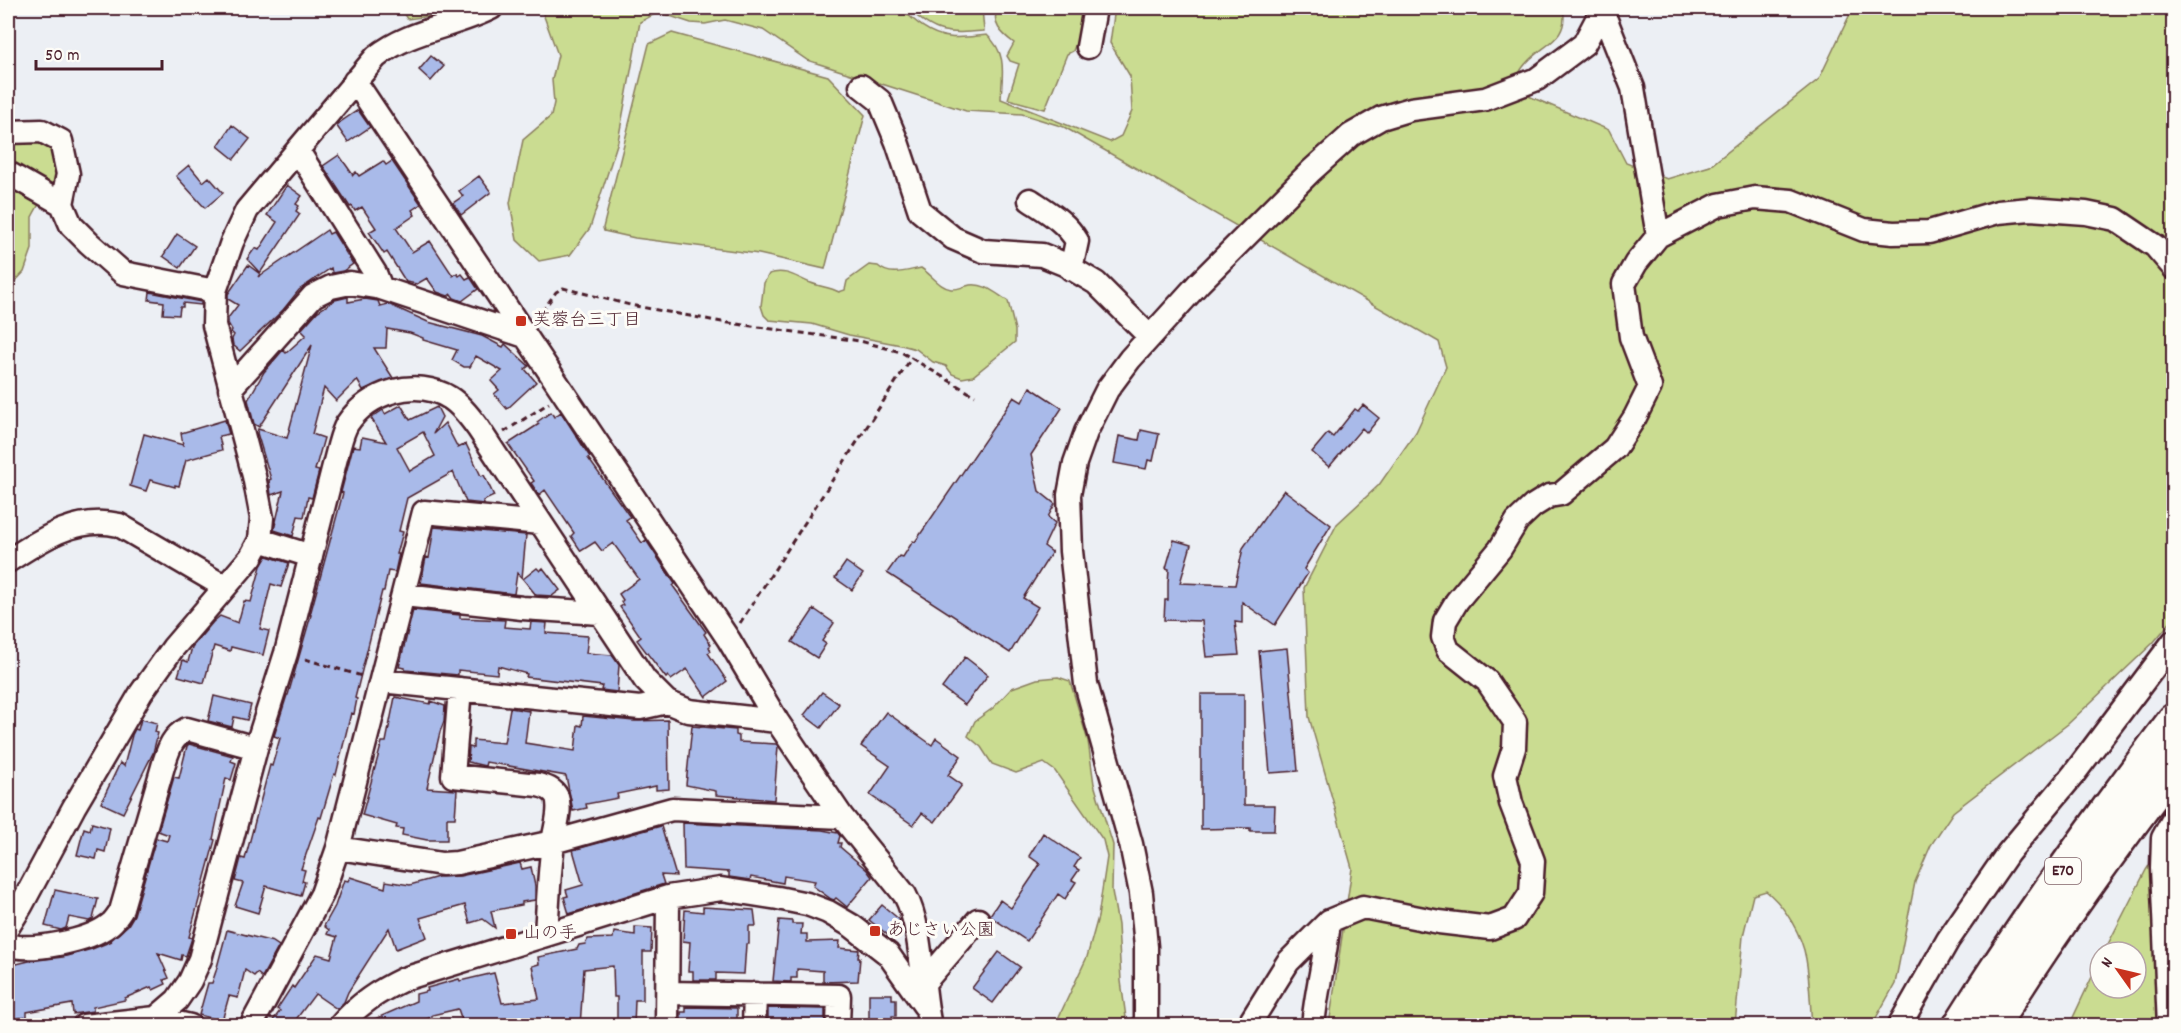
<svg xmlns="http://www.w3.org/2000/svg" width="2181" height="1033" font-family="Dekko,'Klee One',sans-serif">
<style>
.green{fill:#cadc91;stroke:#8a7e5e;stroke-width:1.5}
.building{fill:#a9bae9;stroke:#4a1f2b;stroke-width:1.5;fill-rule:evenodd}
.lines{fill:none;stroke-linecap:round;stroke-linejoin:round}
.minor-casing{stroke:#4a1f2b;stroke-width:27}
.highway-casing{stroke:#4a1f2b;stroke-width:38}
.path{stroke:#4a1f2b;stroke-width:3;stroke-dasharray:6 4.5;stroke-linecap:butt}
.minor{stroke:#fdfcf7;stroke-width:22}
.highway{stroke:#fdfcf7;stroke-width:33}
.poi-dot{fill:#c8321e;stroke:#fdfcf7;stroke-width:2}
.labels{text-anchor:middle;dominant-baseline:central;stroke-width:6;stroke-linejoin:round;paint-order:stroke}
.shield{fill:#fdfcf7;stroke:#806168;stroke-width:1.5}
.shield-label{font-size:16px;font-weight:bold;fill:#4a1f2b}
.poi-label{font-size:18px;fill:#4a1f2b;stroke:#fdfcf7;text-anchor:start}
</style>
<rect width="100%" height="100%" fill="#eceff4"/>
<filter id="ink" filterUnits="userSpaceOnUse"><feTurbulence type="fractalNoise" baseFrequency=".0167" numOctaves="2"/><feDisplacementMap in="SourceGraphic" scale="12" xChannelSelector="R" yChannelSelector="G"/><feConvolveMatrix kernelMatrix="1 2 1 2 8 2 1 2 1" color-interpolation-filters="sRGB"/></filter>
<g filter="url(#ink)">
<!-- green -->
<path class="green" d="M400,8H470L462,12L407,19Z
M541,8H901C914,21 930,35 949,37C961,39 975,36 987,35C1008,54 1002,74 1001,99L1110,142L1121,136L1132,111L1130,76L1110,43L1115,8H1519L1524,12L1544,8H1563C1570,43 1539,44 1523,67C1518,73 1516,82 1512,89L1609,130L1626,163L1667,179L1710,166L1819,79L1853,8H2173V619L2153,643L2068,724L1953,812L1931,845L1915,882L1895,984L1872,1025H1812C1810,1004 1810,981 1806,959C1802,935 1785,906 1766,891L1753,895L1743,936L1735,1025H1329L1352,868L1309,717L1304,588L1337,524L1379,485L1416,432L1446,367L1439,342L1064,127L1022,114L966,111L807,60L763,30L725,20L705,24L691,23L658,12L640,22L618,141L590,228L570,255L539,261L517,240L510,203L523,140L551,116L554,103L552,80L558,55Z
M908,8H982L984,31C948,34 935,35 908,8Z
M998,8H1088L1089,10L1073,51L1067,54L1045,109L1008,99L1019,64L1010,61L1007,56L1014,43C1002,34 990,23 998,8Z
M672,33L828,76L865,115L825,269L759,254L635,238L604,231L603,228L649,44Z
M8,138L45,142L58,155L57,186L38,206L32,217V249L24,272L8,289Z
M869,265L878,266C890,277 905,271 921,268C931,274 940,288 951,289C957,290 964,286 970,285C985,283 995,293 1008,301L1015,330V342L973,376L962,378L952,374L946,366L933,362L916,349L901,345L849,335L812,324L769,320L764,315L761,306L764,283L769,274C786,268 797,278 811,283C821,287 830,287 839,292L845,290L847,281Z
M1058,677L1070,681L1088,741L1094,784L1113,845L1112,891L1118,925L1121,981L1127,1025H1055L1087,957L1098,917L1107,857L1103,840L1055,771L1044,763L1016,773L992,764L981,747L968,736L975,721L993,708L1012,688L1037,679Z
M2173,828V1025L2069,1026L2100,960V988H2136V952H2104L2146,870Z"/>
<!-- building -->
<path class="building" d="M431,56L444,66L431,81L419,70Z
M358,110L370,127L348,142L336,125Z
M232,125L250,139L234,159L218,146Z
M339,155L353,175L356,172L359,176L383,161L386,165L392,161L421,204L412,210L415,215L396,228L412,252L430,241L453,276L457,273L459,276L462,274L466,279L470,277L478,289L462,301L454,298L451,294L448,296L437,292L427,278L417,284L406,282L387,252L384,254L369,232L376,228L362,207L355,211L352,206L350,207L323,166Z
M189,165L203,182L209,177L223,193L205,208L176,176Z
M479,176L491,192L461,215L453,203L463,196L459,191Z
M287,185L302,196L296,204L299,206L296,211L300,214L260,273L247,259L255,248L259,250L277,222L267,215Z
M327,230L329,234L333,232L353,264L343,271L332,273L331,268L299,290L283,310L240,351L233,345L232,339L234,335L231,332L232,330L228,323V318L238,305L228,299V294L248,265L260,274L258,277Z
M177,234L195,246L180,268L163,256Z
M150,292L201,302V305L183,303V307H180L179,315L163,314L164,302L149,300Z
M348,297V302L365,299L378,301L380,306L388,304L428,322L482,336L503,347L505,344L529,366L525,369L536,382L507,409L494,394L499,390L491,381L502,371L476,356L470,367H464L452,360L457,350L423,340V338L410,333L387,329L386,348H374L393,378L363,390L357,380L336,401L324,388L312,434L324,438L315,470L319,471L312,498L308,497L304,517L298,516L293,536L274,530L283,491L271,495L269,480L271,479L257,433L258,429L287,438L312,345L259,427L254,424L248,400L264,372L283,350L286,353L306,335L301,330L317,312L335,300Z
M1030,387L1062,408L1031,455L1039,491L1055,504L1048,517L1055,523L1044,546L1052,552L1023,598L1038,607L1010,653L887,573L899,556L903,557L913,541L915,542L1014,397L1022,402Z
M401,405L410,420L437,407L442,417L433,434L445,423L458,448L466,444L481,476L484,475L494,496L483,501L484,504L466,502L453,472L407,498L399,531L403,532L397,554H399L395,572L388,571L384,591H382L355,698L357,699L354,714L351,713L336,775L334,774L321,818L319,817L301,869L305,870L302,881L305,882L301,896L266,886L258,913L235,906L243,883L235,881L241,858L245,859L270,765L272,766L280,738L274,736L287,695H288L311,615H310L343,493L341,492L352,450L353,446L360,447L362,437L386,442L371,418L383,410L385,414ZM423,432L435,456L410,471L397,447Z
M1363,405L1379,418L1367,433L1362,428L1329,467L1312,452L1328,433L1333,437L1355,409L1358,411Z
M551,412L554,417L561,412L590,457L588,458L630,517L626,520L642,543L646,540L675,584L673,586L706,632L704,634L711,645L709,647L711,651L708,653L727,681L706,697L687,669L671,680L668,676L666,678L637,640L641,637L620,607L623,605L621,602L623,600L619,594L639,579L613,543L602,551L595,542L581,551L571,536L574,533L545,490L539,495L531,483L534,481L508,444L539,424L537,422Z
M225,420L229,434L219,436L222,450L186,460L179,486L175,485V487L150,480L146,491L130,486L144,434L183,445L181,433Z
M1141,430L1159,434L1153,461L1148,460L1146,469L1114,463L1119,436L1139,440Z
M1284,490L1331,525L1304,569L1308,573L1275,625L1242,602V623L1235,622L1239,655L1206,657L1202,621L1164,620L1165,600H1168V583L1169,569L1166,568L1174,540L1191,545L1180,583L1235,585L1243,548Z
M434,527L526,535L522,578L517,573L514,594L421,583L426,557L429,558Z
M267,556L289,563L281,587L271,584L260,629L269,631L263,655L231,647L230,651L214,646L204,683L178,676L183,660L188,662L192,647L213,622L220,616L238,623L244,601L251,602L261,566Z
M846,562L863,574L852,590L835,578Z
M537,568L540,571L543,568L560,590L552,596L536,595L523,579Z
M814,609L834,623L822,641L826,644L817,658L792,642Z
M413,610L460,615V618L505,620L504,627L530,629L531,622L547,623L546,633L588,636L586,653L612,655L619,665L617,692L601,690L602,686L526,677L527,674L498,666L497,674L458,670V675L405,670V668L399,667Z
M1287,648L1298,771L1270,773L1259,651Z
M965,657L988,675L965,705L942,688Z
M822,692L839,704L821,728L804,715Z
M1201,694H1244V805H1275L1274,831H1250V828L1201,829Z
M214,696L251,705L247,720L234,717L232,727L208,721Z
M395,697L430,704L431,701L445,706L444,721L440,732L427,788L457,790L455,818H447V840H427L402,835L403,829L396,828L397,825L362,815L382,742H386Z
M510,708L529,711L525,743L575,751L578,725L582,726L583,716L634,721L668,720L669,789L656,790V786L617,794L618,798L586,804L587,808L573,811L566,776L486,762L485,766L468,762L469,747L473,748V740L504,743Z
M886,712L932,745L936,738L961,756L948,775L962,785L935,822L922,813L913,825L870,795L890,766L861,746Z
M141,719L157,723L155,732L158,733L153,753L123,813L101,803L120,763L124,766L132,735L135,729L138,730Z
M692,726L736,730V735L739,736V742L776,744L778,746L774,800L716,795V791L686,785Z
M189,744L233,756L231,761L236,763L231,780L226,778L213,839L215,840L189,937L192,938L186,956L182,955L181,960L158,953L169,978L164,980L166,984L153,990L151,987L125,998V1000L93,1007V1011L73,1014L72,1004L27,1012V1017L13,1019V1016L8,1017V966L29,961L63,957L92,949L112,941H110L128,925L134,915L156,838L167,841L169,835L158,831L174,777L179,778L187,746Z
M92,823L110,828L105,852L98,850L96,859L77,855L84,828L90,830Z
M683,823L822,830L838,833L840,836L838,843H841L840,847L867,870L872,877L847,907L836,898L834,900L831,899L813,886L815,881L784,876L783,883L751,877L750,880L729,877V872L684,869Z
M661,826L676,876L661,875L664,884L569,914L564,897L568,896L566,890L583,885L573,850Z
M1043,833L1080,858L1074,867L1079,870L1072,880L1076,882L1065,899L1058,894L1027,941L991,917L990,915L1000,900L1011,908L1032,877L1040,864L1029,856Z
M520,863L522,869L531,867L535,886V900L522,902V905L491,911L495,928L483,919L470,923L465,905L420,918L427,937L396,949L389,928L348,992L344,1002L337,1009L315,994L291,1026H269L280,1011L277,1009L292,986L294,988L317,954L331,958L337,937L327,934L329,930L324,926L335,906L344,880L348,881L350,877L385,888L386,881L410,885L438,877L460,876Z
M55,890L98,899L93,919L89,921L69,917L66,928L61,930L45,926Z
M882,905L900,920L888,935L869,920Z
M703,907L754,910L756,926H749V944H746L744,974L716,973V980H693V971H688L690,942L683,941L685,910L703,912Z
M779,920L792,921V924H802L801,934H807V942L840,941L839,948L859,950L858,958H860L858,981L823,982V971L797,969V978H791V982L773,981Z
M635,927L652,928L651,952H643V1000H635L634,1026H617V997H614L613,966L584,969L580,1026H464L458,1009L432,1015V1017L424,1020L400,1026H359L416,1001V994L428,991L427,988L459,979L460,981L494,973L502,1003L539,999L532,966L539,964L538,957L577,949L579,945L585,944L588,939L613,938L614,932L635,935Z
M227,930L273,942L279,946L262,977L257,973L254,976L245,970L238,998L229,996L222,1021L199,1015L208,983H212L216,971Z
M999,952L1020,967L993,1003L972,988Z
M869,994H892V999H896V1016H892V1026H869Z
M686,1007L737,1008V1026H681V1012H686Z
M768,1008L825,1009V1022H817L818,1026L768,1025Z"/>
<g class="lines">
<!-- minor casing -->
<g class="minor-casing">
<path id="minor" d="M1602,10L1633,88L1658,236
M1088,47L1095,8
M355,81L729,640L777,721L842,817L905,895C923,929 921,986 930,1026
M861,86L880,101L897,142L920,211L953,238L983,251L1042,255L1064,264L1096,283L1150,337
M8,132L42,131L61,141L68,174L62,204L71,225L89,243L123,273L215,291
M298,151L375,273L381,288
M8,173L62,204
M1030,200C1048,212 1066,222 1077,241L1071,269
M230,389L313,296L331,287L350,283L381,288L525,336
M260,540L311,556
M8,561C42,539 77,515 119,525L225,587
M404,595L522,608L600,613
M381,681L640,708L667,702
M460,689L453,776L538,785C546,787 553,789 557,797C562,812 554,829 553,844C549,874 548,904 546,934
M338,848L442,864L457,863L553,842L672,809L842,817
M8,927L21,906L74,807L141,693L173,648L251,557L260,540L262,518L254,476L214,325L215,291L232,242L247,210L376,57C409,30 454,27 491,8
M8,945C32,952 89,941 109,925C114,922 118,915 121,911L164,763C169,748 172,737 187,729L256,748
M923,984L978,920
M668,993L839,996L838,1026
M156,1018L190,1026
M84,1026L156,1018L177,1000L190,981L200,959L256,748L286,653L339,446C341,439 343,431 347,424C368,392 416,377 450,398C461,405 470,417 478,428L645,680L667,702L689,711L777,721
M251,1026L322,894L338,848L424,512L540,523
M340,1026C358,1004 379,991 404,979L668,897L721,889L778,898L807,904L828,912L852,926L888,954L924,1005
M667,1026L668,897
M754,1026L755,994
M1146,1026V947L1141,893L1131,844L1086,684L1071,551L1069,495L1075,463L1086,432L1107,390L1130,359L1199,283L1311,171L1351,135L1381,118L1411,109L1485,99L1537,79L1584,44L1603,8
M1248,1026L1288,962L1329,921L1363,907L1439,922L1490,928L1514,919L1531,893L1533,861L1511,803L1505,776L1514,748L1515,722L1487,681L1448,650L1443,637L1445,621L1457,601L1500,549L1517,521L1533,506L1549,496L1561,494L1615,448L1635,417L1650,387L1631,337L1624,284L1636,263L1658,236L1718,205L1755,198L1791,201L1864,230L1893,233L1929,232L1998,212L2030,209L2086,213L2115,219L2155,246L2174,268
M1313,1026C1316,990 1326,956 1329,921
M1899,1026L1948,940L2008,853L2073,775L2174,641
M2169,1026L2162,868L2163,838L2174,818"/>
</g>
<!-- highway casing -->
<g class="highway-casing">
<path id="highway" d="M1960,1026C2026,920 2099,820 2174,721
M1992,1026C2048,935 2111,850 2174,765"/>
</g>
<!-- path -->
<path class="path" d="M536,320L556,292L563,288L630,305L722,322L860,341L901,352L975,396
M504,432L549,403
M740,623L912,357
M305,659L362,676"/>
<!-- minor -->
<use href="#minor" class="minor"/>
<!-- highway -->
<use href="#highway" class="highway"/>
</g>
</g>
<!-- markers -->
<g class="poi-dot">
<rect x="515" y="315" width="12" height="12" rx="3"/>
<rect x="869" y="925" width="12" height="12" rx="3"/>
<rect x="505" y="928" width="12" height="12" rx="3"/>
</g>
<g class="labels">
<!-- shield labels -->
<rect class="shield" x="2045" y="858" width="36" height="26" rx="4.5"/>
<g class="shield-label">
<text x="2063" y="871">E70</text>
</g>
<!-- poi labels -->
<g class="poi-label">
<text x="533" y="321">芙蓉台三丁目</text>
<text x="887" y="931">あじさい公園</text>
<text x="523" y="934">山の手</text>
</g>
</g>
<!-- margin -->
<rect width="2181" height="1033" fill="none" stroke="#fdfcf7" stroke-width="30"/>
<rect x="15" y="15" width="2151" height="1003" fill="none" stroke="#4a1f2b" stroke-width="2" filter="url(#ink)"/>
<!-- north arrow -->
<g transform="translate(2118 970) rotate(304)"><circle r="28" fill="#fdfcf7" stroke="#b5a4a5" stroke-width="1.5"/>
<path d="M0-4.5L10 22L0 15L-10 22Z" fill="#c8321e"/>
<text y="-9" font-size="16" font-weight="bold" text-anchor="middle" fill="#4a1f2b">N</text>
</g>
<!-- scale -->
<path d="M36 60v9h126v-9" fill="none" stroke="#4a1f2b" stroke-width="3"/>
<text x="45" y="60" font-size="18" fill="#4a1f2b" stroke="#fdfcf7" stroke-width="4.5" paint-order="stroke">50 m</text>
</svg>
